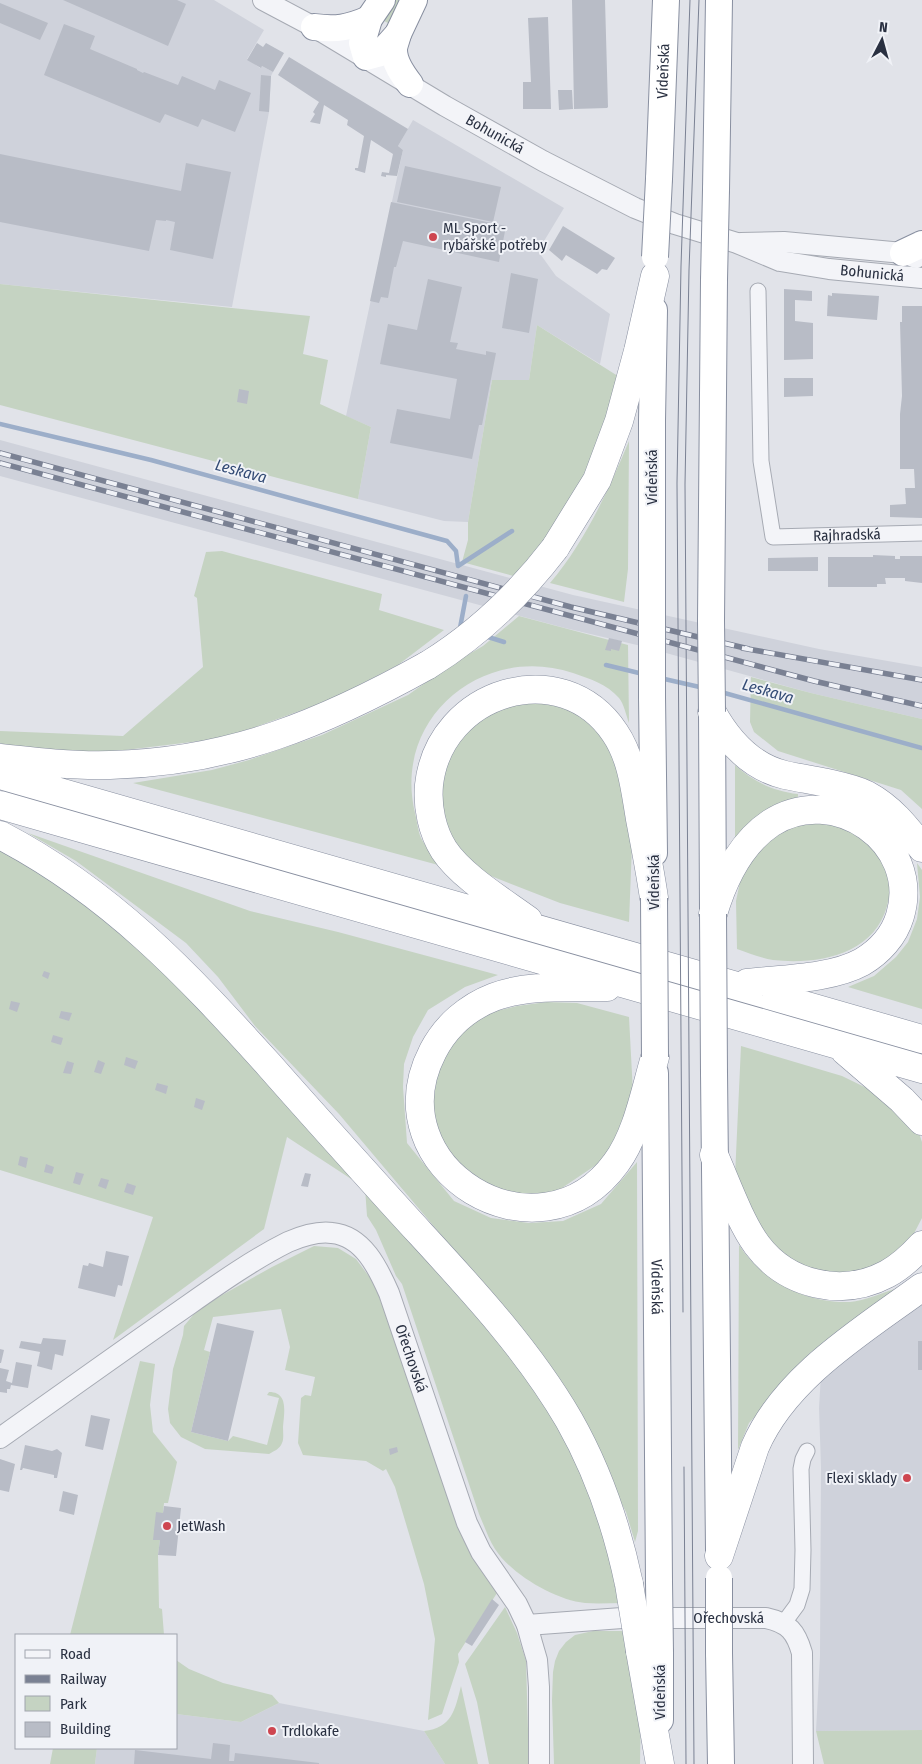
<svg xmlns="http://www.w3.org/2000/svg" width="922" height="1764" font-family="'Fira Sans Condensed',sans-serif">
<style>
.built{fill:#cfd2db}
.green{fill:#c5d3c2}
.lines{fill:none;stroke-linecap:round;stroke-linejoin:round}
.stream{stroke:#9caec9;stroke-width:4.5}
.building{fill:#b8bcc6}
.minor-casing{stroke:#a6aab3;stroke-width:17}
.tertiary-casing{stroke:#a6aab3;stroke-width:22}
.trunk-casing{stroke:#888fa0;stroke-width:28}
.motorway-casing{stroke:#888fa0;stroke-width:29}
.minor{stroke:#f3f4f8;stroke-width:15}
.tertiary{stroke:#f3f4f8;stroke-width:20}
.trunk{stroke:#fff;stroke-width:26}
.motorway{stroke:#fff;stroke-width:28}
.tram{stroke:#7a8193;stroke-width:1}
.rail-casing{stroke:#7a8193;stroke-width:5.5}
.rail{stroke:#f0f2f7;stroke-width:4;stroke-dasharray:11;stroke-linecap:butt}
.trunk-bridge-casing{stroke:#888fa0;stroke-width:28;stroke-linecap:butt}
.motorway-bridge-casing{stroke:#888fa0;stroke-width:29;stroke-linecap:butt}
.trunk-bridge{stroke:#fff;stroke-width:26}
.motorway-bridge{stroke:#fff;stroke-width:28}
.poi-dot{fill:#ce4650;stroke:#f0f2f7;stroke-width:2}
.labels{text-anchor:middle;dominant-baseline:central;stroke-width:4;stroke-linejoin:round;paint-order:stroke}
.street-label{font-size:15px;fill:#293041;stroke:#f0f2f7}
.poi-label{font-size:15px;fill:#293041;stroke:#f0f2f7;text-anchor:start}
.water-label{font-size:16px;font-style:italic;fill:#334b75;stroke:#f0f2f7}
</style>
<rect width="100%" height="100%" fill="#e1e3e9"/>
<!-- built -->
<path class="built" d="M0,0H214L264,30L247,59L260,68L262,66L273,72L271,76L269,112L232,307L0,284Z
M413,120L564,208L538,251L556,276L610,314L600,364L537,325L529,380H492L468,522L444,521L358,499L371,427L346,416L403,150L398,146Z
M0,440L573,595L819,649L922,667V719L811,693L637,645L565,628L0,476Z
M922,1294V1730L816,1731L820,1656L821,1467L819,1408L821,1374Z
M279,1703L424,1731L445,1764H95L97,1748H176V1714L241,1722Z"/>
<!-- green -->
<path class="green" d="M394,0H403L390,24L382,20Z
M0,284L310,316L303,354L328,360L320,404L371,427L358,499L0,405Z
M537,325L621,378L578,508L517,577L462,562L468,540V522L492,380H529Z
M629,441L628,569L624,602L550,583C585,542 608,491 629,441Z
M222,551L382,594L379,610L444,630L398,665L330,700L225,738L117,751H20L0,743V731L123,736L203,667L197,598L194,596L206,552Z
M519,616L628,645L629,723C626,715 624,704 619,698C607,684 590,679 573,673C483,643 392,718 415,813C417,821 418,831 421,838C426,848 436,857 442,866L133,783L212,770L249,760L322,735L408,695L452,664L483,646Z
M751,677L811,693L922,719V809L901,790L778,751L754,732L750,722Z
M553,698L610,735L633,820L629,922L560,903L491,876L473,863L453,845L437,803L452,733L488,706Z
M735,765C754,782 773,791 798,794V797C770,806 756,820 735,840Z
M805,815L872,839C877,848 890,868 891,876C893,885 889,898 887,906C874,955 817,965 773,960C761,958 748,953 737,949L736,901L742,872L753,849Z
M28,833L250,911L338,932L498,975L465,987L428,1010L413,1037L404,1064L403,1087L407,1143L454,1201L491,1218L529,1223L563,1221L601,1204L637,1162L638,1531L635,1542L626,1512L607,1476L485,1287L339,1114L255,1026L218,977L186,943L76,861Z
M0,849L44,871L142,944L477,1309L560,1424L584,1471L624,1603C611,1603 598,1604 585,1603C555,1600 511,1574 495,1549C488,1538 484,1525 479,1514L402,1284L396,1276L376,1230L367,1216L365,1188L287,1137L264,1229L113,1340L153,1217L0,1170Z
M917,863L922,870V1009L848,987L874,976L896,957L908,942L917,919L920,897Z
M547,1002L577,1003L629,1017L633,1093L621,1132L602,1161L556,1192L521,1195L481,1186L457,1167L435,1128L433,1102L439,1063L463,1027L492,1012L517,1006Z
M741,1046L842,1076L887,1098L915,1121L922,1142V1218L909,1243L886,1262L857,1273L826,1272L791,1262L770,1250L735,1176Z
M739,1245C762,1281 807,1304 850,1302C864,1301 884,1292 898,1288L810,1353L778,1392L749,1423L738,1450Z
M314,1246L338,1248L356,1259L374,1283L412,1386L460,1532L497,1593L458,1654L459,1662L442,1714L428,1720L435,1639L424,1584L395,1487L386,1469L383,1471L366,1461L303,1455L298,1443L301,1398L305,1395L311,1396L315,1377L285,1370L290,1347L281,1309L213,1317L204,1350L210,1352L191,1432L228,1441L233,1436L267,1445L279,1398L267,1395L269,1392C289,1392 284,1413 283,1427C283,1432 284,1439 282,1443C280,1449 274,1451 269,1454L205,1449L181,1437L170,1423L168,1409L173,1369L183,1335L184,1326L199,1308L272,1267Z
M140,1361L155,1364L150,1405L153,1432L177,1462L168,1503H164L163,1513H157L154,1540H160L158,1555L159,1608L162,1609L164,1635H70Z
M505,1607L517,1633L526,1661L529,1764H489L477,1702L465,1664Z
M593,1631H623L641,1705L640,1764H554L552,1700L553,1672L555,1661L559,1651L566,1642L575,1635Z
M176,1660L189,1669L223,1683L272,1695L279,1703L241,1722L176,1714Z
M461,1686L478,1764H445L424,1731C452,1728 455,1710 461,1686Z
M922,1730V1764H824L816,1731Z
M53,1748H97L95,1764H50Z"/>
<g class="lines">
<!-- stream -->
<path class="stream" d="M0,424L151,460L447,541L456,551L458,566L512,531
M464,629L460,628L466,596
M485,636L504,642
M606,665L643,674
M660,678L704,688
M721,692L922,748"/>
</g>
<!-- building -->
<path class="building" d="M63,0H177L186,4L168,46Z
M572,0H605L608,107L607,108L574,109Z
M0,3L48,23L40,40L0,23Z
M548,17L551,109H523V82H531L528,18Z
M64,24L95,36L90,49L137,69V70L143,73L144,72L178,85L182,76L215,90L219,80L251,93L235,132L202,119L198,127L165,114L160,123L44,75Z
M257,43L263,47L266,43L284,53L273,72L262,66L261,68L247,60Z
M289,57L408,129L398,146L403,150L397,176L386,175V177L381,176L382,172L389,173L393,154L371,140L365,173L355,170V168H358L364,136L347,125L348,120L324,105L320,124L310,122L315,114L313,112L319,102L278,75Z
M261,75L271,76L269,112L259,111Z
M558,90H572L573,109L559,110Z
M0,154L181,191L186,163L231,172L213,259L170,250L175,222L166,220V221L156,220L149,251L0,222Z
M405,166L501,187L493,222L397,202Z
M391,202L506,226L499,262L403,241L396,267H394L388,298L381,297L379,303L370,301Z
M563,226L615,258L607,270L602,269L597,274L566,255L562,261L549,250Z
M511,273L538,279L529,333L502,328Z
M428,279L462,287L450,342L458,343L456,349L486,355V351L496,353L482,425H479L472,459L390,443L397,409L450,419L457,379L380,364L388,324L417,330Z
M784,289L812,291V301L795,300V321L813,323V359L784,360Z
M832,293L879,296L877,320L827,316L828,295L832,296Z
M902,306H922V518L890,517V505L906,504L905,488H915L914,469H900V414L902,396L900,322H902Z
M784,378H813V396L784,397Z
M239,389L249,391L247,404L237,402Z
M873,555L895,556V559H900V556H922V583L905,581V578H885L886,584H877V587H828V557H873Z
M818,557V571H768V558Z
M609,638L622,641L619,651L611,649V651L605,650Z
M44,971L50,973L48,979L42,976Z
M11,1001L20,1003L17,1012L9,1009Z
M61,1011L72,1013L69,1021L59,1018Z
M53,1035L63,1038L61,1045L51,1042Z
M126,1057L138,1061L135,1069L124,1065Z
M98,1060L105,1063L101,1074L94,1072Z
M67,1061L74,1063L71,1074L63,1073Z
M157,1083L168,1086L166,1094L155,1090Z
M196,1098L205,1101L202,1110L194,1107Z
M20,1156L28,1158L26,1168L18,1165Z
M46,1164L54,1167L52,1174L44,1172Z
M76,1172L84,1174L80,1185L73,1183Z
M305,1173L311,1174L308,1187L301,1186Z
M101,1178L109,1180L106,1189L98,1186Z
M127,1183L136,1186L133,1195L124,1192Z
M106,1251L129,1256L122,1286L118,1285L115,1297L78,1288L83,1265L88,1266L89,1263L103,1267Z
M217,1323L254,1331L228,1441L191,1432Z
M43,1338L66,1340L63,1356L55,1354L52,1370L37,1366L40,1352L19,1348L21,1341L41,1344Z
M918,1341H922V1370H918Z
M0,1349L4,1350L1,1363H0Z
M16,1362L32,1365L28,1388L11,1385L10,1389H7V1393L0,1392V1368L9,1370L6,1381L12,1383Z
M91,1415L110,1419L103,1450L85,1446Z
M25,1445L52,1451L57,1449L62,1453L57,1478H54V1475L23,1468L22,1470H20Z
M397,1447L398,1452L390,1455L389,1449Z
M0,1459L15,1464L9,1492L0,1490Z
M63,1491L78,1495L74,1515L59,1511Z
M164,1506L181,1508L176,1556L158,1555L160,1540H153L156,1512L163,1513Z
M492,1599L499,1605L472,1646L465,1642Z
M213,1743L230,1745L229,1761H234L235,1753L319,1763V1764H134L135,1750L211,1759Z"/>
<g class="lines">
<!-- minor casing -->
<g class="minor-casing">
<g id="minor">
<path id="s1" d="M758,291L761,461L773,537L922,533"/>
<path d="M783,1624L797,1605L802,1589L803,1550L801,1469L803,1459L807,1451"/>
</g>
</g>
<!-- tertiary casing -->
<g class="tertiary-casing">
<g id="tertiary">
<path id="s2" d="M263,0L314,27L445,106L543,161L635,208L675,224L737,243L780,261L829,269L922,278"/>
<path d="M741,243L784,242L903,253L916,258"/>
<path id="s3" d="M0,1438C58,1397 115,1356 174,1315C210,1290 248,1262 288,1242C302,1236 318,1231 332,1233C363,1236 378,1268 389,1293L467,1523L481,1552L517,1604L527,1625L532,1643L537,1660L539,1687V1764"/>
<path id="s4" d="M527,1625L622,1618H766C789,1623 796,1632 802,1653L803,1764"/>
</g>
</g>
<!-- trunk casing -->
<g class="trunk-casing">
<g id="trunk">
<path d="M382,0L369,19L362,43L366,57L381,53L398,34L414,0"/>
<path d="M314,27C336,30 348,28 369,19"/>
<path d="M398,34C397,39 394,45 394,50C394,63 403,75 410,84"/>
<path id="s5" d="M659,179L666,0"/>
<path d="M716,190L719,0"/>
<path d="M903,253L922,244"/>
<path d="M652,607V420L654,310"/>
<path d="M711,621L714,280"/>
<path d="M652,697L654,853"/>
<path d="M712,712L713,911"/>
<path id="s6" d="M655,1073L659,1582"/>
<path d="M714,1073L719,1550"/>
<path d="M660,1653V1720"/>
<path d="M719,1653L721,1764"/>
</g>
</g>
<!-- motorway casing -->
<g class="motorway-casing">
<path id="motorway" d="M555,548L597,480L619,421L638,351L655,276
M712,712C728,741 751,767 785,775C799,778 813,780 827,783C840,786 855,789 867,795C891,808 906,827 922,848
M0,758C36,762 73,766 110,765C231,762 324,723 428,665
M0,775L922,1039
M0,805L922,1069
M0,835C111,893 186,973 269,1065C305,1106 342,1147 379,1188C445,1262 519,1334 569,1420C598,1471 617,1527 629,1584
M713,914C723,880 741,843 771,823C834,782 922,842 900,916C894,936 879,952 862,962C831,979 782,979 747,983
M528,920C502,901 461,876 444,850C432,831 427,807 429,785C439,691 562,653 615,733C632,758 635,790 640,819C645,845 650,871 654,898
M607,987C570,988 529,984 494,997C468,1007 446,1026 433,1051C372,1168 539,1269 616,1163C637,1135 645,1091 655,1057
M845,1051L902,1100L922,1121
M714,1155C726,1182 740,1222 757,1245C787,1285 842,1298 887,1274C900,1267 911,1257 922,1245
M719,1556L755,1447C785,1377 862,1331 922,1287
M640,1651L660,1764"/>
</g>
<!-- minor -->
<use href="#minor" class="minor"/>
<!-- tertiary -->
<use href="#tertiary" class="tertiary"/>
<!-- trunk -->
<use href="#trunk" class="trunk"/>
<!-- motorway -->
<use href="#motorway" class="motorway"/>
<!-- tram -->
<path class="tram" d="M683,1312L677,483L681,266L690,0
M684,1467L686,1764
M694,1764L685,484L689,270L699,0"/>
<!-- rail casing -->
<g class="rail-casing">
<path id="rail" d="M0,453L571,607L749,649
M0,463L814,681L922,706
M742,648L922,680"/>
</g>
<!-- rail -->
<use href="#rail" class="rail"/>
<!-- trunk-bridge casing -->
<g class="trunk-bridge-casing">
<path id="trunk-bridge" d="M655,257L659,179
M714,280L716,190
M652,607V697
M711,621L712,712
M654,898L655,1057
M713,914L714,1073
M719,1578V1653
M659,1582L660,1653"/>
</g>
<!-- motorway-bridge casing -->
<g class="motorway-bridge-casing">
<path id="motorway-bridge" d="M428,665C478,634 519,595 555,548
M629,1584L640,1651"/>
</g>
<!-- trunk-bridge -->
<use href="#trunk-bridge" class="trunk-bridge"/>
<!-- motorway-bridge -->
<use href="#motorway-bridge" class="motorway-bridge"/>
</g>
<!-- markers -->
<g class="poi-dot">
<circle cx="433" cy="237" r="5"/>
<circle cx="907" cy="1478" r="5"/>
<circle cx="167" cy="1526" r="5"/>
<circle cx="272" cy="1731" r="5"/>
</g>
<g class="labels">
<!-- street labels -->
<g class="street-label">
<text stroke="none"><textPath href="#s5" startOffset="108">Vídeňská</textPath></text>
<text stroke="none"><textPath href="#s2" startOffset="268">Bohunická</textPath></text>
<text stroke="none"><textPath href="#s2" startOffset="674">Bohunická</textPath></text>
<text transform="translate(652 477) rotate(-90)">Vídeňská</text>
<text stroke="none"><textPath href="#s1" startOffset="321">Rajhradská</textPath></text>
<text transform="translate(654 882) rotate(-90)">Vídeňská</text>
<text stroke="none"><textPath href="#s6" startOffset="214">Vídeňská</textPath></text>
<text stroke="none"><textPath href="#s3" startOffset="550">Ořechovská</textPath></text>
<text stroke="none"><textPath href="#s4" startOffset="202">Ořechovská</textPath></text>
<text transform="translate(660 1692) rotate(-90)">Vídeňská</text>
</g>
<!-- poi labels -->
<g class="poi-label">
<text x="443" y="228">ML Sport -<tspan x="443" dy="17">rybářské potřeby</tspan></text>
<text x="897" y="1478" text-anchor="end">Flexi sklady</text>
<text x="177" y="1526">JetWash</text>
<text x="282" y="1731">Trdlokafe</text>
</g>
<!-- water labels -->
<g class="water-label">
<text transform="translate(241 471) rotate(15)">Leskava</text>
<text transform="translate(768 691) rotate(16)">Leskava</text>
</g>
</g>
<!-- legend -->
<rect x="15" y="1634" width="162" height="115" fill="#f0f2f7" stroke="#a0a4ae"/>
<rect x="25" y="1650" width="25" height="8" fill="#f3f4f8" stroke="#a0a4ae"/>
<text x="60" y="1659" font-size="15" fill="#293041">Road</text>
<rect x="25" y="1675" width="25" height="8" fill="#7a8193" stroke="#a0a4ae"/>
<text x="60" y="1684" font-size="15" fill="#293041">Railway</text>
<rect x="25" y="1696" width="25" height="15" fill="#c5d3c2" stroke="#a0a4ae"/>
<text x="60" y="1709" font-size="15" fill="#293041">Park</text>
<rect x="25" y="1722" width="25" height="15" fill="#b8bcc6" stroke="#a0a4ae"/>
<text x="60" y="1734" font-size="15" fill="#293041">Building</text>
<!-- north arrow -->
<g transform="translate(882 40) rotate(6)" stroke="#f0f2f7" stroke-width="4" paint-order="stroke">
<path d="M0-4L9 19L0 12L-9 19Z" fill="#293041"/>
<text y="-8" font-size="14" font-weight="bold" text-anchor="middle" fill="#293041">N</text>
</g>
</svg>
